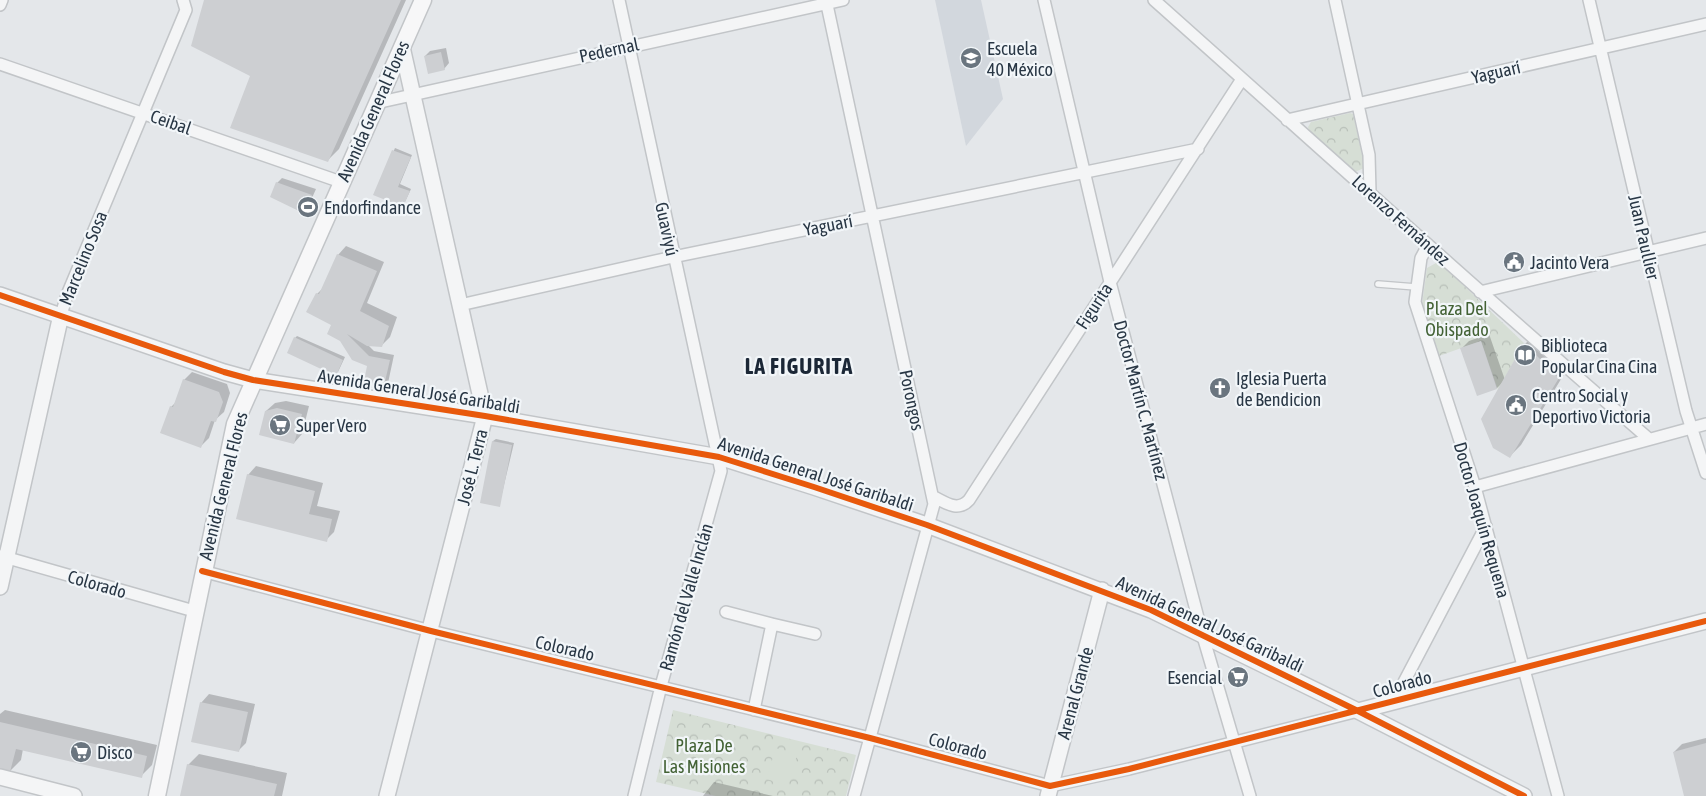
<svg xmlns="http://www.w3.org/2000/svg" width="1706" height="796" font-family="'Asap Condensed',sans-serif">
<style>
.built{fill:#d2d7dd}
.park{fill:url(#park-crowns)}
.pitch{fill:#d6ded5}
.shadow{fill:#0003}
.building{fill:#cdcfd2}
.lines{fill:none;stroke-linecap:round;stroke-linejoin:round}
.service-casing{stroke:#c2c5c8;stroke-width:8}
.minor-casing{stroke:#c2c5c8;stroke-width:14}
.tertiary-casing{stroke:#c2c5c8;stroke-width:18}
.secondary-casing{stroke:#c2c5c8;stroke-width:19}
.service{stroke:#f4f5f6;stroke-width:5.5}
.minor{stroke:#f4f5f6;stroke-width:11}
.tertiary{stroke:#f4f5f6;stroke-width:15}
.secondary{stroke:#f7f7f8;stroke-width:16}
.cycleway-casing{stroke:#f2f6f9;stroke-width:9}
.cycleway{stroke:#e8590c;stroke-width:6}
.labels{text-anchor:middle;dominant-baseline:central;stroke-width:4.5;stroke-linejoin:round;paint-order:stroke}
.poi-label{font-size:18px;fill:#293745;stroke:#f2f6f9;text-anchor:start}
.street-label{font-size:18px;fill:#293745;stroke:#f2f6f9}
.park-label{font-size:18px;fill:#436235;stroke:#f2f6f9}
.district-label{font-size:22px;font-weight:bold;letter-spacing:1px;fill:#1b2736;stroke:#f2f6f9}
</style>
<defs>
<pattern id="park-crowns" width="20" height="18" patternUnits="userSpaceOnUse" patternTransform="scale(1.25)"><rect width="20" height="18" fill="#d6ded5"/><path d="M2 6a3 3 0 1 1 6 0M12 15a3 3 0 1 1 6 0" fill="none" stroke="#b8bfb8"/></pattern>
</defs>
<rect width="100%" height="100%" fill="#e4e7ea"/>
<!-- built -->
<path class="built" d="M935,0H981L1003,99L966,146Z"/>
<!-- park -->
<path class="park" d="M1350,113L1353,114L1364,163V168L1355,172L1309,130L1308,127L1311,122Z
M1436,263L1442,265L1524,343L1498,390L1481,341L1439,356L1422,304L1427,268Z
M673,710L856,755L846,796H716L656,782Z"/>
<!-- pitch -->
<path class="pitch" d="M776,748L797,755L788,785L766,779Z"/>
<!-- shadow -->
<path class="shadow" d="M206,0H406L339,149L328,160L251,76Z
M446,48L449,63L444,69L425,56L430,51Z
M395,148L412,155L400,184L411,189L403,206L375,194Z
M282,178L316,189L308,207L303,212L277,183Z
M346,246L384,262L367,303L397,317L390,337L381,346L368,345L374,351L394,355L388,383L383,389L368,365L332,325L317,294L324,287L338,255Z
M1536,333L1569,366L1521,445L1510,456L1503,382L1497,388L1478,394L1461,349L1469,341L1489,334L1505,380L1525,344Z
M297,336L345,357L338,372L295,338Z
M192,372L227,384L230,393L224,412L215,420L209,438L201,446L171,407L177,401L184,380Z
M286,401L309,406L302,434L294,443L266,411L275,403Z
M496,439L514,443L499,506L493,441Z
M256,466L323,483L317,506L340,511L334,532L326,540L248,475Z
M209,694L255,704L246,743L238,751L201,703Z
M5,710L157,745L152,765L141,776L23,749L21,760L10,771L0,768V714Z
M1706,738V796H1686L1674,752L1682,744Z
M199,754L287,773L282,796H182L188,765Z
M714,782L773,796H703Z"/>
<!-- building -->
<path class="building" d="M204,0H401L328,162L230,128L250,76L191,46Z
M441,52L445,70L428,74L424,56Z
M392,150L411,157L398,187L410,191L403,207L373,195Z
M276,182L312,195L303,213L270,197Z
M337,254L377,271L360,311L389,326L382,347L367,346L347,334L369,356L390,360L383,390L363,386L367,366L352,360L340,341L327,334L331,325L306,312L316,293L319,294Z
M294,337L343,360L336,376L287,353Z
M1481,341L1497,389L1477,396L1460,348Z
M1524,343L1559,378L1510,458L1493,448L1481,419Z
M183,379L219,392L223,402L216,422L211,421L201,448L160,433L170,406L173,407Z
M277,408L302,414L294,444L259,435L265,411Z
M492,441L512,445L500,507L480,503Z
M247,474L315,491L309,514L332,519L327,542L236,519Z
M200,702L248,712L239,752L191,742Z
M0,722L147,756L142,778L16,749L10,772L0,770Z
M1706,743V796H1684L1673,752Z
M187,764L277,784L274,796H180Z"/>
<g class="lines">
<!-- service casing -->
<g class="service-casing">
<path id="service" d="M1378,284L1416,287"/>
</g>
<!-- minor casing -->
<g class="minor-casing">
<path id="minor" d="M619,0L721,471L661,686L634,796
M826,0L934,504L854,796
M1044,0L1110,282L1202,633L1250,796
M1154,0C1319,147 1482,295 1649,439
M1335,0L1369,155L1370,192
M1589,0L1686,411L1706,473
M0,5L2,0
M0,64L341,182
M376,103L843,0
M1287,120L1706,24
M1428,245L1421,258L1415,302L1475,487L1558,796
M1480,292L1706,238
M460,305L673,257L1198,149
M61,315L67,295L186,10L183,0
M1475,487L1706,424
M934,497C946,503 958,512 969,500L1242,79
M1,556L194,611
M202,571L431,631L870,738L1050,786L1129,769L1358,711
M726,612L772,624L754,710
M772,624L815,634
M1394,701L1486,526"/>
</g>
<!-- tertiary casing -->
<g class="tertiary-casing">
<path id="tertiary" d="M0,295L224,372L253,380L485,416L719,457L814,487L927,525L1151,610L1358,711L1524,796
M0,587L61,315
M1358,711L1706,621
M0,777L74,796
M387,796L485,416L402,47
M1048,796L1102,590"/>
</g>
<!-- secondary casing -->
<g class="secondary-casing">
<path id="secondary" d="M157,796L235,424L423,0"/>
</g>
<!-- service -->
<use href="#service" class="service"/>
<!-- minor -->
<use href="#minor" class="minor"/>
<!-- tertiary -->
<use href="#tertiary" class="tertiary"/>
<!-- secondary -->
<use href="#secondary" class="secondary"/>
<!-- cycleway casing -->
<g class="cycleway-casing">
<path id="cycleway" d="M0,295L224,372L253,380L485,416L719,457L814,487L927,525L1151,610L1358,711L1524,796
M202,571L431,631L870,738L1050,786L1129,769L1706,621"/>
</g>
<!-- cycleway -->
<use href="#cycleway" class="cycleway"/>
</g>
<!-- icons -->
<defs>
<g id="school-disc" transform="scale(1.125)"><circle r="9.5" fill="#6a757f" stroke="#f2f6f9"/><path d="M0-5L7-2L0 1L-7-2ZM-4 1L0 2.5L4 1V4Q0 6-4 4Z" fill="#fff"/></g>
<g id="stadium-disc" transform="scale(1.125)"><circle r="9.5" fill="#6a757f" stroke="#f2f6f9"/><path d="M0-5a6.5 5 0 1 0 0 10a6.5 5 0 1 0 0-10ZM-3.5-1.8h7v3.6h-7Z" fill="#fff"/></g>
<g id="civic-disc" transform="scale(1.125)"><circle r="9.5" fill="#6a757f" stroke="#f2f6f9"/><path d="M-.6-6.5H3V-4.5H.6V-3L4-1V1h2V6H-6V1h2V-1L-.6-3ZM-1.2 2.5V6h2.4V2.5Z" fill="#fff"/></g>
<g id="library-disc" transform="scale(1.125)"><circle r="9.5" fill="#6a757f" stroke="#f2f6f9"/><path d="M-6-4Q-3-5.5-.7-3.5V5Q-3 3-6 4ZM6-4Q3-5.5 .7-3.5V5Q3 3 6 4Z" fill="#fff"/></g>
<g id="church-disc" transform="scale(1.125)"><circle r="9.5" fill="#6a757f" stroke="#f2f6f9"/><path d="M-1.2-6h2.4v3.5h3.3v2.4h-3.3V6h-2.4V-.1h-3.3v-2.4h3.3Z" fill="#fff"/></g>
<g id="supermarket-disc" transform="scale(1.125)"><circle r="9.5" fill="#6a757f" stroke="#f2f6f9"/><path d="M-6-5.5h2.5l.6 2H6L4.5 2H-2.5L-4.4-4H-6ZM-1.5 3.2a1.3 1.3 0 1 0 .1 0ZM3 3.2a1.3 1.3 0 1 0 .1 0Z" fill="#fff"/></g>
</defs>
<g fill-rule="evenodd">
<use href="#school-disc" x="971" y="58"/>
<use href="#stadium-disc" x="308" y="207"/>
<use href="#civic-disc" x="1514" y="262"/>
<use href="#library-disc" x="1525" y="355"/>
<use href="#church-disc" x="1220" y="388"/>
<use href="#civic-disc" x="1516" y="405"/>
<use href="#supermarket-disc" x="280" y="425"/>
<use href="#supermarket-disc" x="1238" y="677"/>
<use href="#supermarket-disc" x="81" y="752"/>
</g>
<g class="labels">
<!-- poi labels -->
<g class="poi-label">
<text x="987" y="48">Escuela<tspan x="987" dy="21">40 México</tspan></text>
<text x="324" y="207">Endorfindance</text>
<text x="1530" y="262">Jacinto Vera</text>
<text x="1541" y="345">Biblioteca<tspan x="1541" dy="21">Popular Cina Cina</tspan></text>
<text x="1236" y="378">Iglesia Puerta<tspan x="1236" dy="21">de Bendicion</tspan></text>
<text x="1532" y="395">Centro Social y<tspan x="1532" dy="21">Deportivo Victoria</tspan></text>
<text x="296" y="425">Super Vero</text>
<text x="1222" y="677" text-anchor="end">Esencial</text>
<text x="97" y="752">Disco</text>
</g>
<!-- street labels -->
<g class="street-label">
<text transform="translate(609 50) rotate(-12)">Pedernal</text>
<text transform="translate(1496 72) rotate(-13)">Yaguarí</text>
<text transform="translate(373 111) rotate(-66)">Avenida General Flores</text>
<text transform="translate(171 122) rotate(19)">Ceibal</text>
<text transform="translate(1401 220) rotate(42)">Lorenzo Fernández</text>
<text transform="translate(828 225) rotate(-11)">Yaguarí</text>
<text transform="translate(667 229) rotate(78)">Guaviyú</text>
<text transform="translate(1644 237) rotate(77)">Juan Paullier</text>
<text transform="translate(83 258) rotate(-68)">Marcelino Sosa</text>
<text transform="translate(1094 306) rotate(-57)">Figurita</text>
<text transform="translate(419 391) rotate(9)">Avenida General José Garibaldi</text>
<text transform="translate(912 400) rotate(78)">Porongos</text>
<text transform="translate(1141 400) rotate(75)">Doctor Martín C. Martínez</text>
<text transform="translate(472 467) rotate(-76)">José L. Terra</text>
<text transform="translate(816 474) rotate(18)">Avenida General José Garibaldi</text>
<text transform="translate(223 486) rotate(-76)">Avenida General Flores</text>
<text transform="translate(1482 520) rotate(74)">Doctor Joaquín Requena</text>
<text transform="translate(97 584) rotate(16)">Colorado</text>
<text transform="translate(686 597) rotate(-74)">Ramón del Valle Inclán</text>
<text transform="translate(1210 624) rotate(25)">Avenida General José Garibaldi</text>
<text transform="translate(565 648) rotate(13)">Colorado</text>
<text transform="translate(1402 684) rotate(-15)">Colorado</text>
<text transform="translate(1075 693) rotate(-75)">Arenal Grande</text>
<text transform="translate(958 746) rotate(15)">Colorado</text>
</g>
<!-- park labels -->
<g class="park-label">
<text x="1457" y="308">Plaza Del<tspan x="1457" dy="21">Obispado</tspan></text>
<text x="704" y="745">Plaza De<tspan x="704" dy="21">Las Misiones</tspan></text>
</g>
<!-- district labels -->
<g class="district-label">
<text x="799" y="366">LA FIGURITA</text>
</g>
</g>
</svg>
